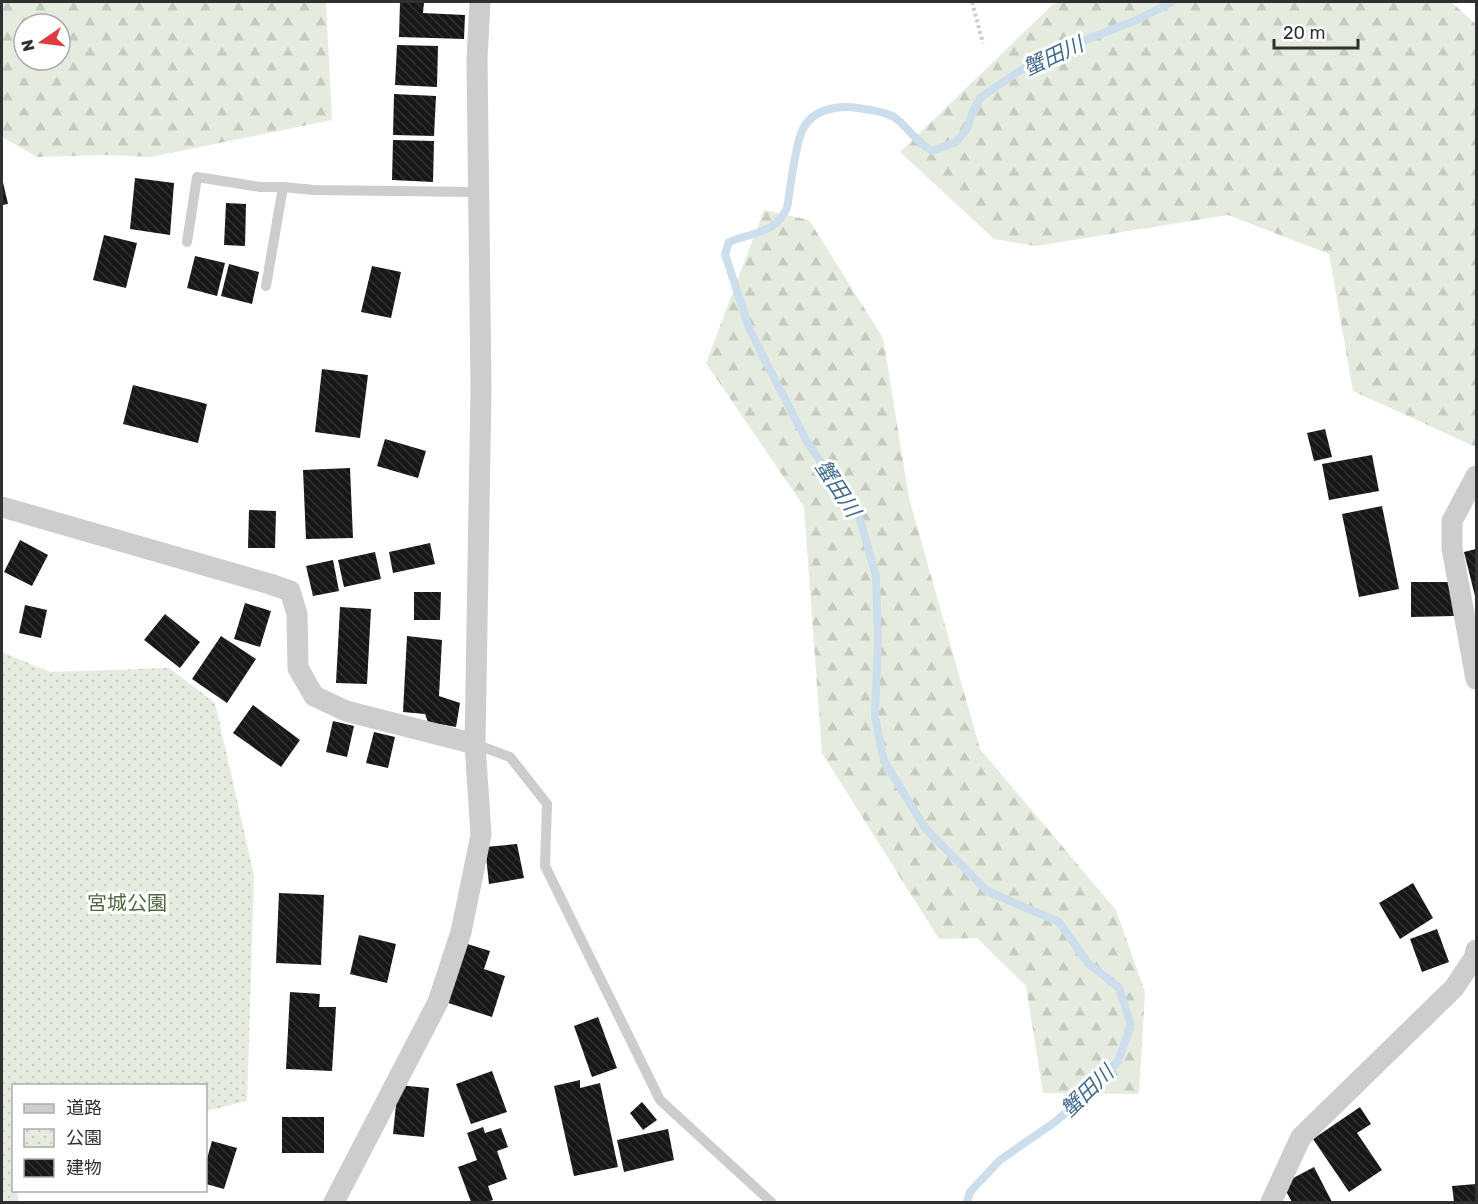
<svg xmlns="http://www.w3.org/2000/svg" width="1478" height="1204" font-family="Rubik,'Noto Sans JP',sans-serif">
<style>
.forest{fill:url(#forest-firs);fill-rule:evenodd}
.park{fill:url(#park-dots)}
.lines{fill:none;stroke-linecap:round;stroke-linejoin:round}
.stream{stroke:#ccddeb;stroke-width:8}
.building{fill:url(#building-back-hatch)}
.path{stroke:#cdcdcd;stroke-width:4;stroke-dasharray:3 3;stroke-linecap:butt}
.service{stroke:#cdcdcd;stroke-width:10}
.minor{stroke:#cdcdcd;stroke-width:21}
.labels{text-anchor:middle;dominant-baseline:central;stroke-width:6;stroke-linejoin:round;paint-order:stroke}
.park-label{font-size:20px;fill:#506a3f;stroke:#fff}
.water-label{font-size:21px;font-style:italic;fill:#416c8e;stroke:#fff}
</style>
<defs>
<pattern id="forest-firs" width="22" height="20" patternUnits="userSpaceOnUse" patternTransform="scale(1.5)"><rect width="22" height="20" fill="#e5ecdf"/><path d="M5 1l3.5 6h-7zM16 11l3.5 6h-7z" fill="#c5cbc0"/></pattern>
<pattern id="park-dots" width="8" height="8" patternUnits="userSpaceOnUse" patternTransform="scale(1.5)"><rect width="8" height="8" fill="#e5ecdf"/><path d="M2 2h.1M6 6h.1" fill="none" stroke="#c5cbc0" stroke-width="1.8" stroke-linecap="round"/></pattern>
<pattern id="building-back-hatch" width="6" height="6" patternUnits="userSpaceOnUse" patternTransform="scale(1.5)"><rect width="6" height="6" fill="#171717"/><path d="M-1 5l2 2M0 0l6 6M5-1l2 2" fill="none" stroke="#303030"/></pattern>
</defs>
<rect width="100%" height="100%" fill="#fff"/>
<!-- forest -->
<path class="forest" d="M2,2H326L332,120L151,157L106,155L37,157L2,137ZM24,24H60V60H24Z
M1059,2H1451L1475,23L1476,25V447L1353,391L1329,254L1228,215L1036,246L994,239L900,152L1052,5Z
M764,210L809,220L883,338L909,498L980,749L1116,910L1145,992L1139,1094L1043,1093L1026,986L977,938L939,939L822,753L804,507L706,363Z"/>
<!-- park -->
<path class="park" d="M2,652L50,672L169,668L215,703L254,875L247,1101L206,1111V1086H14V1190L17,1191L19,1202H2Z"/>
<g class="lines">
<!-- stream -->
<path class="stream" d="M967,1202L970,1192L1000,1160L1055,1122L1092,1089L1118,1061L1131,1025L1119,988L1088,963L1059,922L987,891L925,828L884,761L875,717L878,640L876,576L859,516L807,442L768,366L749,328L725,254L729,242C753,232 775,234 787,208C791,186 794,150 802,131C811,109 838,105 858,108C869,110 884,111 894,117C907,126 916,142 932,151L956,142L967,129L973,111L981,97L1039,58L1137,20L1172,2"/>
</g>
<!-- building -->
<path class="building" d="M400,2H424L423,13L465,15L464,39L399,37Z
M397,45L438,46L437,87L395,85Z
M394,94L436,96L434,136L393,135Z
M393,140L434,141L433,182L392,180Z
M2,178L8,204L2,205Z
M135,178L174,183L170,235L130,229Z
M226,203L246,204L245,246L224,245Z
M104,235L137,243L126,288L93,280Z
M195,256L225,263L217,296L187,288Z
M229,264L259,272L252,304L221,296Z
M372,266L401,272L391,318L361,312Z
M322,369L368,375L360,438L315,432Z
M133,385L207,404L198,443L123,424Z
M1325,429L1332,457L1314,461L1307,433Z
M385,439L426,451L418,478L377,466Z
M1372,455L1379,491L1329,500L1322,464Z
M350,468L353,538L306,539L303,470Z
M1382,506L1399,589L1359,597L1342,514Z
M249,510L276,511L275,548H248Z
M20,540L48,555L32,586L4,572Z
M430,543L435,564L393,573L389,552Z
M1476,549V600L1464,552Z
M375,552L381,579L344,587L338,560Z
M333,560L339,591L313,596L306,566Z
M1411,582H1453L1454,616L1411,617Z
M414,592H441L440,620H414Z
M245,603L271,611L260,647L234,639Z
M25,605L47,610L41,638L19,633Z
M340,607L371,609L367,684L336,683Z
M165,614L200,642L180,668L144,640Z
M221,636L256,659L227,703L192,679Z
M407,636L442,640L439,696L460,703L456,727L428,722L425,714L403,712Z
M253,705L300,740L281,767L233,733Z
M333,721L354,726L347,757L326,752Z
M374,732L395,737L388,768L366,763Z
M517,844L524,878L489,884L485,847Z
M1413,883L1433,918L1400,939L1379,903Z
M279,893L324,895L321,965L276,963Z
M1437,929L1449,962L1422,972L1410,939Z
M359,935L396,944L387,983L350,974Z
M461,942L490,951L484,969L505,976L492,1017L442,1001Z
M290,992L320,994L319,1007H336L332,1071L286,1069Z
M598,1017L617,1068L592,1077L574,1026Z
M492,1071L507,1112L471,1124L456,1084Z
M580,1080V1088L600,1083L618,1167L574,1176L554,1086Z
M398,1085L429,1088L424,1137L393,1134Z
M642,1102L657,1120L643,1130L630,1113Z
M1360,1107L1371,1124L1357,1133L1382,1170L1349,1192L1313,1139Z
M282,1117H324V1153H282Z
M483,1127L485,1133L501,1128L508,1147L497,1151L507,1179L488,1186L493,1200L487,1202H471L458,1167L477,1160L467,1133Z
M668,1129L674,1160L624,1172L617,1140Z
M212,1141L237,1148L224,1189L206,1184V1162Z
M1314,1167L1332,1202H1292L1282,1184Z
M1476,1184V1202H1454L1452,1186Z"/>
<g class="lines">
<!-- path -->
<path class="path" d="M972,2L983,43"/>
<!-- service -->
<path class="service" d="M187,242L197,177L260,187H283
M266,286L283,187L314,190L478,192
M475,744L510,757L547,804L545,866L660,1100L771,1202"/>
<!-- minor -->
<path class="minor" d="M1476,476L1452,521V548L1476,679
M2,507L270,584L290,591L297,614L298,668L314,696L346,711L475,744
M334,1202L438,1002L461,932L481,835L475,744L481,389L477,59L480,2
M1271,1202L1301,1137L1454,988L1474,958L1476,950"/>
</g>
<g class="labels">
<!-- park labels -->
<g class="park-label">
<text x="127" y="903">宮城公園</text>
</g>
<!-- water labels -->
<g class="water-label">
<text transform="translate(1053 56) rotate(-25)">蟹田川</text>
<text transform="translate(838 488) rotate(57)">蟹田川</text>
<text transform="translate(1087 1091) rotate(-44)">蟹田川</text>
</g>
</g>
<!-- border -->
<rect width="1478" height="1204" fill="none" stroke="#303030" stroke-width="6"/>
<!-- legend -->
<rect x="12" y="1084" width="195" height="108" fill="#ffffff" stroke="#acacac" stroke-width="1.5"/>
<rect x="24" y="1104" width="30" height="9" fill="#cdcdcd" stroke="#acacac" stroke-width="1.5"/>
<text x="66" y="1114" font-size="18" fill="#303030">道路</text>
<rect x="24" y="1129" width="30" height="18" fill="url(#park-dots)" stroke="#acacac" stroke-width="1.5"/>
<text x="66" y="1144" font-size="18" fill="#303030">公園</text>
<rect x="24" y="1159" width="30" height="18" fill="url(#building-back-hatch)" stroke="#acacac" stroke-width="1.5"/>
<text x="66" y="1174" font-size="18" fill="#303030">建物</text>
<!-- north arrow -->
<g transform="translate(42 42) rotate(256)"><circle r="28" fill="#ffffff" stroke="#acacac" stroke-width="1.5"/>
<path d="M0-4.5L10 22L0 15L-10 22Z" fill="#dd3c3e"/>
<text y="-9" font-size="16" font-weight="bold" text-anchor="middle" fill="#303030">N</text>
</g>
<!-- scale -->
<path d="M1274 39v9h84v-9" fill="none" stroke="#303030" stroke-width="3"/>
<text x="1283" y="39" font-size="18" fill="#303030" stroke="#ffffff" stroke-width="4.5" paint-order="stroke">20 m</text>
</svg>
